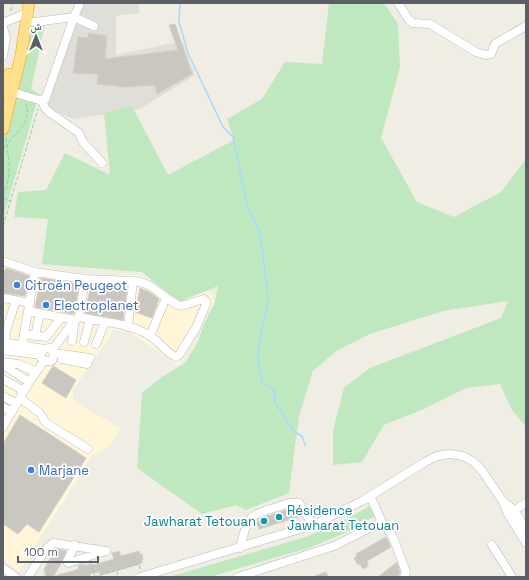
<svg xmlns="http://www.w3.org/2000/svg" width="529" height="580" font-family="'Space Grotesk','Noto Naskh Arabic',sans-serif">
<style>
.commercial{fill:#fff6da}
.industrial{fill:#e0ded8}
.green{fill:#c0e8bf}
.lines{fill:none;stroke-linecap:round;stroke-linejoin:round}
.stream{stroke:#a5d9ff;stroke-width:1.5}
.building{fill:#cac7c1;stroke:#d5cfc2}
.minor-casing{stroke:#b7babf;stroke-width:9}
.highway-casing{stroke:#f4a400;stroke-width:12}
.path{stroke:#97caa6;stroke-width:1;stroke-dasharray:4 2;stroke-linecap:butt}
.minor{stroke:#fff;stroke-width:8}
.highway{stroke:#ffe08c;stroke-width:11}
.shop-dot{fill:#3f7fe0;stroke:#fff;stroke-width:1.5}
.culture-dot{fill:#0f9aa8;stroke:#fff;stroke-width:1.5}
.labels{text-anchor:middle;dominant-baseline:central;stroke-width:3.5;stroke-linejoin:round;paint-order:stroke}
.shop-label{font-size:13px;fill:#366cbe;stroke:#fff;text-anchor:start}
.culture-label{font-size:13px;fill:#0d838f;stroke:#fff;text-anchor:start}
</style>
<rect width="100%" height="100%" fill="#efede4"/>
<!-- commercial -->
<path class="commercial" d="M3,255L38,267L94,275H141L180,299L201,291L208,292L213,295L214,301L184,359L177,365L128,331L114,330L73,390V399L75,402L120,428L111,444L92,456L19,572L3,559Z"/>
<!-- industrial -->
<path class="industrial" d="M82,3H138L140,13L116,16V55L182,41L195,75L140,109L74,119L47,108L74,22Z"/>
<!-- green -->
<path class="green" d="M329,3H384L398,24L400,67L381,138L417,202L454,217L501,192L526,159V427L512,410L500,384L466,388L419,411L384,425L362,462L333,465V431L344,388L370,368L501,318L508,301L443,311L370,334L336,351L313,371L299,416L289,493L246,510L236,505L202,514L137,468L142,393L162,377L185,363L198,342L204,324L215,302L218,286L179,302L142,272L42,264L48,219L14,217L18,192L46,190L65,153L110,175L104,113L132,106L168,175L234,140L227,119L262,99L285,62L322,64Z
M33,24H45L31,89L39,94L3,219V142Z
M370,506L375,516L345,533L309,548L277,557L210,577H169L306,537L341,522Z"/>
<g class="lines">
<!-- stream -->
<path class="stream" d="M180,3L179,22L188,53L223,127L233,137L247,205L260,233L267,288L268,304L261,333L258,357L262,382L274,390L275,402L294,432L302,436L305,445"/>
</g>
<!-- building -->
<path class="building" d="M175,24L192,74L157,94L155,85L125,87L97,84L98,74L73,73L78,37L88,38V33L107,36L105,59L178,50L169,25Z
M6,268L29,276L25,296L3,293V274Z
M41,278L79,284L74,314L35,307Z
M91,285L118,286L127,288L123,320L85,313Z
M140,288L149,292L159,299L152,318L135,312Z
M53,366L76,380L66,398L42,383Z
M20,415L86,458L39,532L27,524L18,534L3,524V444Z
M296,508L301,516L259,529L258,526H257L256,522L262,518L289,509Z
M386,537L391,547L367,561L368,566L363,569L360,564L358,565L354,558L357,556L356,554Z
M56,549L66,551L62,562L53,577H46L44,569Z
M119,551L121,556L139,551L140,554H142L143,560H141L142,563L100,575V572L90,574L91,577H55V576L79,569L78,566L85,564V566L89,564L90,566L114,559L112,553Z
M397,562L400,572L399,575L396,577H378Z
M326,572L328,577H312Z"/>
<g class="lines">
<!-- minor casing -->
<g class="minor-casing">
<path id="minor" d="M398,3L409,20L413,23L430,24L476,52L486,55L491,54L495,44L498,42L526,26
M27,21L35,22L74,17L80,3
M3,23L22,15
M3,27L6,38L3,56
M12,92L39,100H45L74,17L94,26
M42,101L45,108L49,112L79,133L83,142L102,163
M3,261L35,272L85,279L133,281
M3,298L30,303
M28,311L75,320L72,341
M79,317C103,322 128,323 149,335C159,341 166,353 176,357L179,355L196,328L206,304V301L204,299L181,306C163,300 153,281 133,281L128,327
M24,334L46,337L61,318
M35,336L40,313
M150,336L166,298
M3,342L44,349L49,348L53,351L54,355L52,361H44L41,358V353L44,349
M84,342L90,320
M96,344L105,322
M22,345L35,272
M3,350L41,355
M5,350L6,331L16,300
M52,350L71,325L79,317L85,279
M54,353L90,358
M62,359L87,364
M3,362L18,364L36,372
M3,365L29,382
M3,379L24,391
M3,396L17,404
M20,398L40,413L46,423L88,449
M3,407L12,412
M3,427L29,382L44,361
M370,496L382,522L393,537L406,572L404,577
M503,501L514,510L526,529
M510,513L526,503
M75,545L67,561L68,563L106,551
M492,545L512,577
M240,548C248,518 246,516 277,507C284,505 291,501 299,503L313,525
M3,568L16,577
M28,577L46,549L53,543L106,551
M140,577L313,525L362,501L425,462L437,456L450,454L463,456L474,462L483,472L502,500L508,514L526,543
M238,577L334,546L382,522"/>
</g>
<!-- highway casing -->
<g class="highway-casing">
<path id="highway" d="M3,94L9,74
M3,129L21,55L29,3"/>
</g>
<!-- path -->
<path class="path" d="M11,11L12,3
M3,154L7,136
M3,195C8,184 10,173 9,162C9,156 6,149 8,143C10,141 13,138 14,136C24,126 30,118 26,104
M3,198L10,201
M3,226L38,109
M91,563L95,576
M117,571L118,577
M94,577L139,564L140,569"/>
<!-- minor -->
<use href="#minor" class="minor"/>
<!-- highway -->
<use href="#highway" class="highway"/>
</g>
<!-- markers -->
<g class="shop-dot">
<circle cx="17" cy="285" r="4"/>
<circle cx="46" cy="305" r="4"/>
<circle cx="31" cy="470" r="4"/>
</g>
<g class="culture-dot">
<circle cx="279" cy="517" r="4"/>
<circle cx="264" cy="521" r="4"/>
</g>
<g class="labels">
<!-- shop labels -->
<g class="shop-label">
<text x="25" y="285">Citroën Peugeot</text>
<text x="54" y="305">Electroplanet</text>
<text x="39" y="470">Marjane</text>
</g>
<!-- culture labels -->
<g class="culture-label">
<text x="287" y="510">Résidence<tspan x="287" dy="15">Jawharat Tetouan</tspan></text>
<text x="256" y="521" text-anchor="end">Jawharat Tetouan</text>
</g>
</g>
<!-- border -->
<rect width="529" height="580" fill="none" stroke="#5c6066" stroke-width="8"/>
<!-- north arrow -->
<g transform="translate(36 36)" stroke="#ffffff" stroke-width="3" paint-order="stroke">
<path d="M0-3L7 15L0 10L-7 15Z" fill="#5c6066"/>
<text y="-6" font-size="11" font-weight="bold" text-anchor="middle" fill="#5c6066">ش</text>
</g>
<!-- scale -->
<path d="M18 556v6h80v-6" fill="none" stroke="#5c6066" stroke-width="2"/>
<text x="24" y="556" font-size="12" fill="#5c6066" stroke="#ffffff" stroke-width="3" paint-order="stroke">100 m</text>
</svg>
